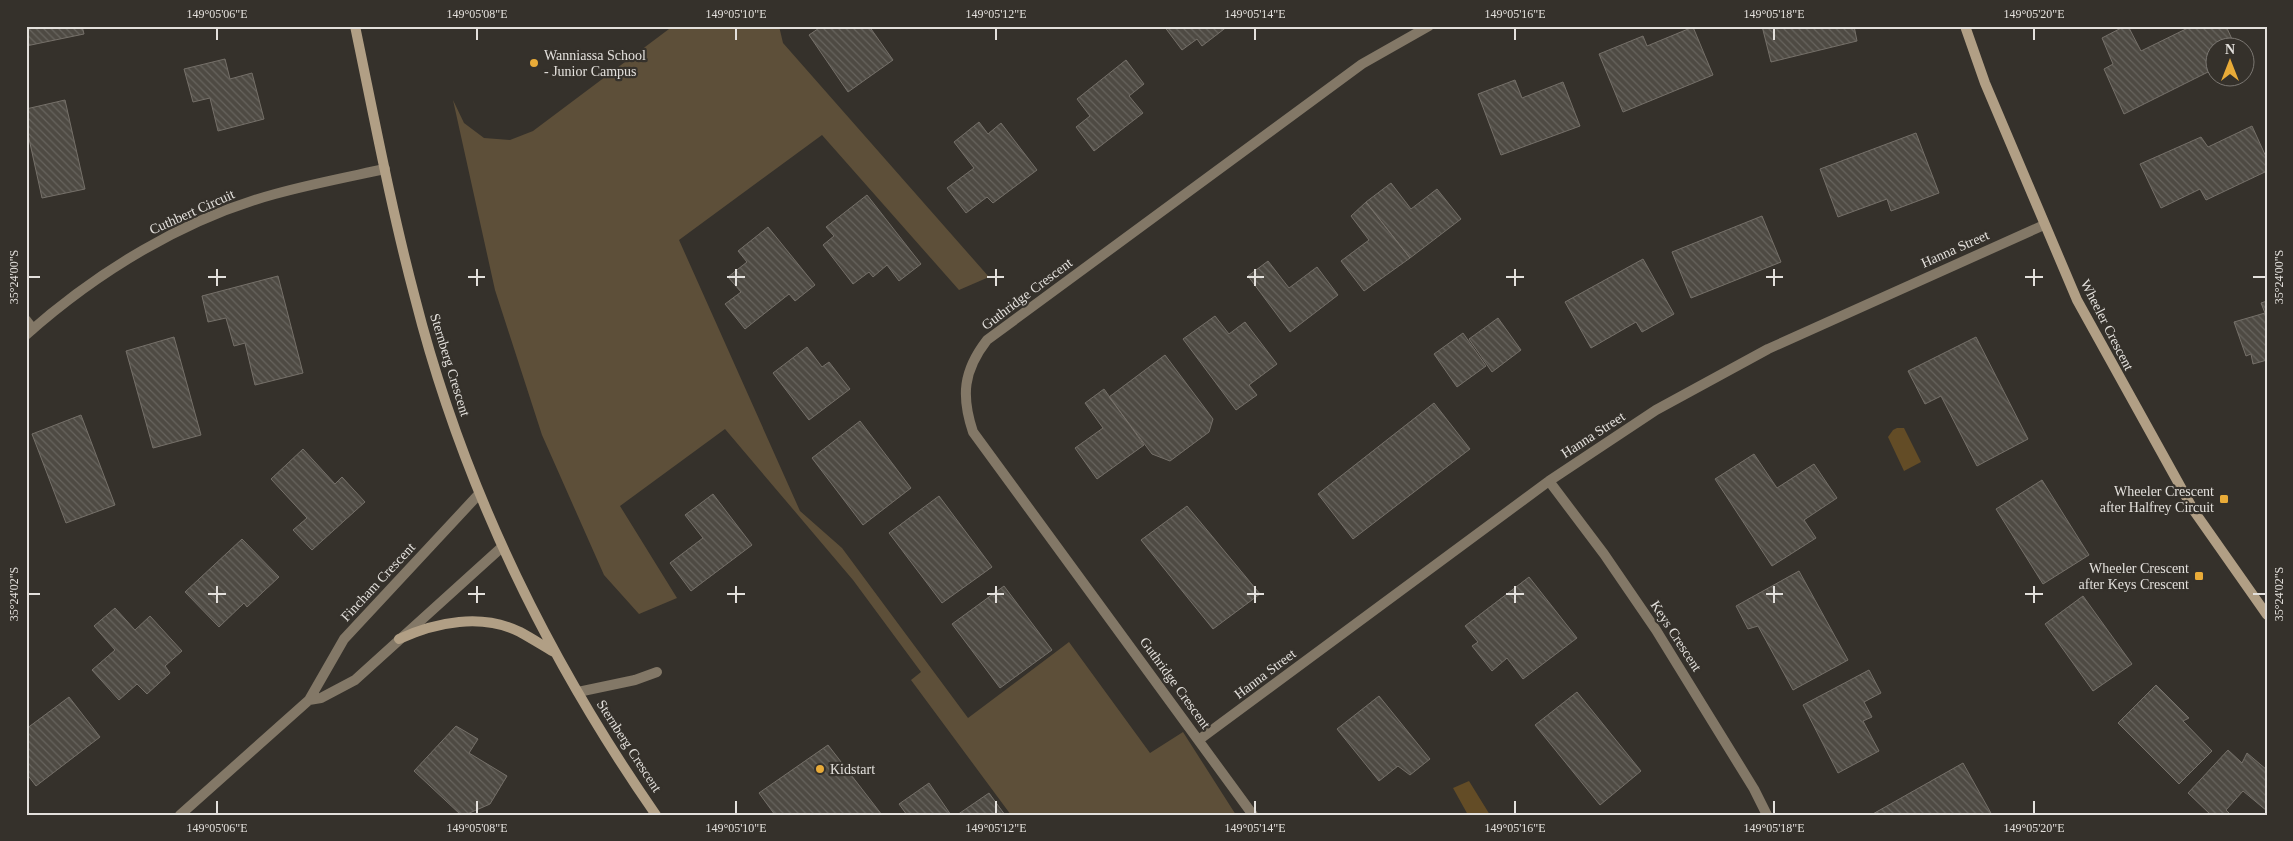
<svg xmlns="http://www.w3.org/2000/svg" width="2293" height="841" font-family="'Times New Roman',serif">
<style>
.park{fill:#5d4f39}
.water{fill:#634c26}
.building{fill:url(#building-back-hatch);stroke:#757069}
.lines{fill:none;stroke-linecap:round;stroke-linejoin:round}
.lane{stroke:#837867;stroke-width:10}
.street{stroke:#837867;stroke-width:10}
.secondary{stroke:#b19f85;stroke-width:10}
.ticks{fill:none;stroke:#e3e0dc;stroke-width:2}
.poi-dot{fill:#e9ab38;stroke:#35312b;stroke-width:2}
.labels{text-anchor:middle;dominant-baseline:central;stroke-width:4.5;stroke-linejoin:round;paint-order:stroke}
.poi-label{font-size:14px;fill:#e3e0dc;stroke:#35312b;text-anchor:start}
.street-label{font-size:14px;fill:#e3e0dc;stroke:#35312b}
.neatline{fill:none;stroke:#e3e0dc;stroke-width:2}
.ticks-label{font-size:12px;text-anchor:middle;fill:#e3e0dc}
</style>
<defs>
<pattern id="building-back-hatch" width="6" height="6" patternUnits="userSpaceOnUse" patternTransform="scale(1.25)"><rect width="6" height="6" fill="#4e4a43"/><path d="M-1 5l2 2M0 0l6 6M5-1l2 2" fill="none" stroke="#67645e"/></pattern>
</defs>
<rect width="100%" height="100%" fill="#35312b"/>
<!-- park -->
<path class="park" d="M673,26H779L783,43L989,277L959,290L822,135L679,240L800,511L842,548L968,718L1069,642L1150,753L1183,732L1236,815H1011L911,680L921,672L853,580L725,429L620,506L677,598L639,614L604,575L542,435L495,290L453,100L464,123L484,138L510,140L533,131Z"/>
<!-- water -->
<path class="water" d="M1897,428H1904L1921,462L1904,471L1888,437L1893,430Z
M1469,781L1490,815H1468L1453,788Z"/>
<!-- building -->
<path class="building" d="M26,26H82L84,34L26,46Z
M822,26H869L893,60L848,92L809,35Z
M1164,26H1228L1202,46L1197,39L1182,50Z
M1762,26H1854L1857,41L1771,62Z
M2125,26H2128L2141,51L2192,26H2226L2236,48H2216V68L2124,114L2104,69L2113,64L2102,38Z
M1693,27L1713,75L1623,112L1599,54L1643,36L1647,46Z
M225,59L230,79L252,73L264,119L218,131L210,98L193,102L184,69Z
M1126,60L1144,84L1129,96L1143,113L1094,151L1076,127L1090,116L1077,99Z
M1515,80L1522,98L1563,82L1580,126L1501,155L1478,94Z
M65,100L85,189L42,198L26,125V109Z
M979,122L988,134L1001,123L1037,170L993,203L987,197L966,213L947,188L974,168L954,142Z
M2252,126L2267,159V171L2206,200L2200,189L2161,208L2140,164L2201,137L2208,147Z
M1916,133L1939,193L1891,211L1887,199L1838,217L1820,169Z
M1391,183L1411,209L1437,189L1461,219L1410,258L1366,202Z
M867,195L921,264L899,281L887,265L873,277L869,272L853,284L823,245L834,236L826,227Z
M1366,202L1410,258L1364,291L1341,261L1369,240L1351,216Z
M1762,216L1781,262L1691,298L1672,252Z
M768,227L815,285L795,301L789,294L745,329L725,304L741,292L728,277L747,262L738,251Z
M1643,259L1674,314L1642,332L1636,322L1591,348L1565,302Z
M1268,261L1289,288L1317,267L1338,295L1290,332L1248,276Z
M278,276L303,373L255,385L245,343L234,346L226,318L208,322L202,296Z
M2267,301V360L2253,364L2251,354L2246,356L2234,322L2265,313L2261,303Z
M1215,316L1229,334L1245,322L1277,364L1249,385L1257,395L1236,410L1183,339Z
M1498,318L1521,350L1492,372L1469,339Z
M1463,333L1486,366L1457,387L1434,354Z
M174,337L201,435L153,448L126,351Z
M1976,337L2028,439L1977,466L1941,396L1925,404L1908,371Z
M807,347L822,367L829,362L850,389L809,420L773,373Z
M1165,355L1213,419L1209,432L1170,461L1152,454L1109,397Z
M1104,389L1144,445L1097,479L1075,448L1103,428L1085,403Z
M1434,403L1470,449L1353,539L1318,494Z
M81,415L115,505L66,523L32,434Z
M860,421L911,488L863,525L812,458Z
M303,449L335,484L342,477L365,502L312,550L293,530L307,518L271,479Z
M1754,454L1777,488L1814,464L1837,498L1804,520L1816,538L1772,566L1715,479Z
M2042,480L2089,555L2043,584L1996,509Z
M713,494L752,545L691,591L670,563L703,538L685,515Z
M939,496L992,567L942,603L889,533Z
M1187,506L1260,594L1213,629L1141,540Z
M242,539L279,577L247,607L244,603L219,627L185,592Z
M1799,571L1848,660L1793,690L1758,626L1748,629L1736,606Z
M1529,577L1577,638L1523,679L1507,658L1492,671L1472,646L1478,642L1465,626Z
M1004,586L1052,650L1000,688L952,624Z
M2083,596L2132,664L2093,691L2045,624Z
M115,608L135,630L150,616L182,651L165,666L170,673L147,694L137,684L119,700L92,670L115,650L94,626Z
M1869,670L1881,693L1864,702L1872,717L1863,721L1879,751L1838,773L1803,705Z
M2156,685L2189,718L2183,721L2212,751L2179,784L2118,723Z
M1577,692L1641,771L1600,805L1535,725Z
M1379,696L1430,759L1410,775L1398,766L1379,781L1337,729Z
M69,697L100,737L36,786L26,773V729Z
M456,726L478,739L469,753L507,776L490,804L465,815H461L414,771Z
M828,745L882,815H775L759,793Z
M2228,750L2242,763L2247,753L2267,770V811L2243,791L2226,810L2231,815H2211L2188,793Z
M1963,763L1992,815H1871Z
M929,783L951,815H907L899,804Z
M989,793L1005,815H957Z"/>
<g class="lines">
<!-- lane -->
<path class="lane" d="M578,692L635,680L657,672"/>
<!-- street -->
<path class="street" d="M26,320L33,329
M26,335C97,272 183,219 275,194C311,184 348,177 385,169
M1549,481L1604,554L1656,630L1754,789L1767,815
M309,700L321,698L355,680L502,547
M1200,739L1549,481L1656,410L1768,349L2044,225
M180,815L309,700L344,639L479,494
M1253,815L973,432C961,396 963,371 987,340L1362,64L1429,26"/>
<!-- secondary -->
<path class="secondary" d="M355,26C374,117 391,208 415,298C462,483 547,658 656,815
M1965,26L1985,83L2077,300L2194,511L2267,615
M399,639C436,622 482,613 520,632C531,638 542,645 554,652"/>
</g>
<!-- ticks -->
<path class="ticks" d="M217,28V40M477,28V40M736,28V40M996,28V40M1255,28V40M1515,28V40M1774,28V40M2034,28V40M217,269V286M477,269V286M736,269V286M996,269V286M1255,269V286M1515,269V286M1774,269V286M2034,269V286M28,277H40M208,277H226M468,277H485M727,277H745M987,277H1004M1247,277H1264M1506,277H1524M1766,277H1783M2025,277H2043M2253,277H2266M217,586V603M477,586V603M736,586V603M996,586V603M1255,586V603M1515,586V603M1774,586V603M2034,586V603M28,594H40M208,594H226M468,594H485M727,594H745M987,594H1004M1247,594H1264M1506,594H1524M1766,594H1783M2025,594H2043M2253,594H2266M217,801V814M477,801V814M736,801V814M996,801V814M1255,801V814M1515,801V814M1774,801V814M2034,801V814"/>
<!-- markers -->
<g class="poi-dot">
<circle cx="534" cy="63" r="5"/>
<rect x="2219" y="494" width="10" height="10" rx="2.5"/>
<rect x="2194" y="571" width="10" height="10" rx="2.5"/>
<circle cx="820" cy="769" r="5"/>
</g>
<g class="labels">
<!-- poi labels -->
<g class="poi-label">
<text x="544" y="55">Wanniassa School<tspan x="544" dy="16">- Junior Campus</tspan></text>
<text x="2214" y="491" text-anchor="end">Wheeler Crescent<tspan x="2214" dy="16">after Halfrey Circuit</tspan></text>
<text x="2189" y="568" text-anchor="end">Wheeler Crescent<tspan x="2189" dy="16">after Keys Crescent</tspan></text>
<text x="830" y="769">Kidstart</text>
</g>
<!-- street labels -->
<g class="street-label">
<text transform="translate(192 212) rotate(-24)">Cuthbert Circuit</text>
<text transform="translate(1955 249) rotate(-24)">Hanna Street</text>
<text transform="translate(1027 294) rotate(-37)">Guthridge Crescent</text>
<text transform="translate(2107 325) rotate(63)">Wheeler Crescent</text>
<text transform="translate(450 365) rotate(73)">Sternberg Crescent</text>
<text transform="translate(1593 435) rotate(-33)">Hanna Street</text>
<text transform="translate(378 582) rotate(-47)">Fincham Crescent</text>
<text transform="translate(1676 636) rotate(57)">Keys Crescent</text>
<text transform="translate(1265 674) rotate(-37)">Hanna Street</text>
<text transform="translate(1175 683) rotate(54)">Guthridge Crescent</text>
<text transform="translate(629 746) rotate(57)">Sternberg Crescent</text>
</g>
</g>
<!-- border -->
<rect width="2293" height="841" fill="none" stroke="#35312b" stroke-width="55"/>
<!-- north arrow -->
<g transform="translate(2230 62)"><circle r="24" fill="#35312b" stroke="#7b7772"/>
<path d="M0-4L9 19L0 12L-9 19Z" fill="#e9ab38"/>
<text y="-8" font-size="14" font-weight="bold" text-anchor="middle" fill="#e3e0dc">N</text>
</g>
<rect x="28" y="28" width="2238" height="786" class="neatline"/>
<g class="ticks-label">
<text x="217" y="18">149°05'06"E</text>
<text x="477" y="18">149°05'08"E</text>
<text x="736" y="18">149°05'10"E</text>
<text x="996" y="18">149°05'12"E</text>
<text x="1255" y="18">149°05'14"E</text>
<text x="1515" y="18">149°05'16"E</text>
<text x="1774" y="18">149°05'18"E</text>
<text x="2034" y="18">149°05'20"E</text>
<text transform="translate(14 277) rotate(-90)" y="4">35°24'00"S</text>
<text transform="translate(2279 277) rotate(-90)" y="4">35°24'00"S</text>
<text transform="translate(14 594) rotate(-90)" y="4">35°24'02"S</text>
<text transform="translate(2279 594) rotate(-90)" y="4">35°24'02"S</text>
<text x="217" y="832">149°05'06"E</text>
<text x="477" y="832">149°05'08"E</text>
<text x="736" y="832">149°05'10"E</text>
<text x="996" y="832">149°05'12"E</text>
<text x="1255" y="832">149°05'14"E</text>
<text x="1515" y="832">149°05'16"E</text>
<text x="1774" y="832">149°05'18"E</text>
<text x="2034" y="832">149°05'20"E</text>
</g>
</svg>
